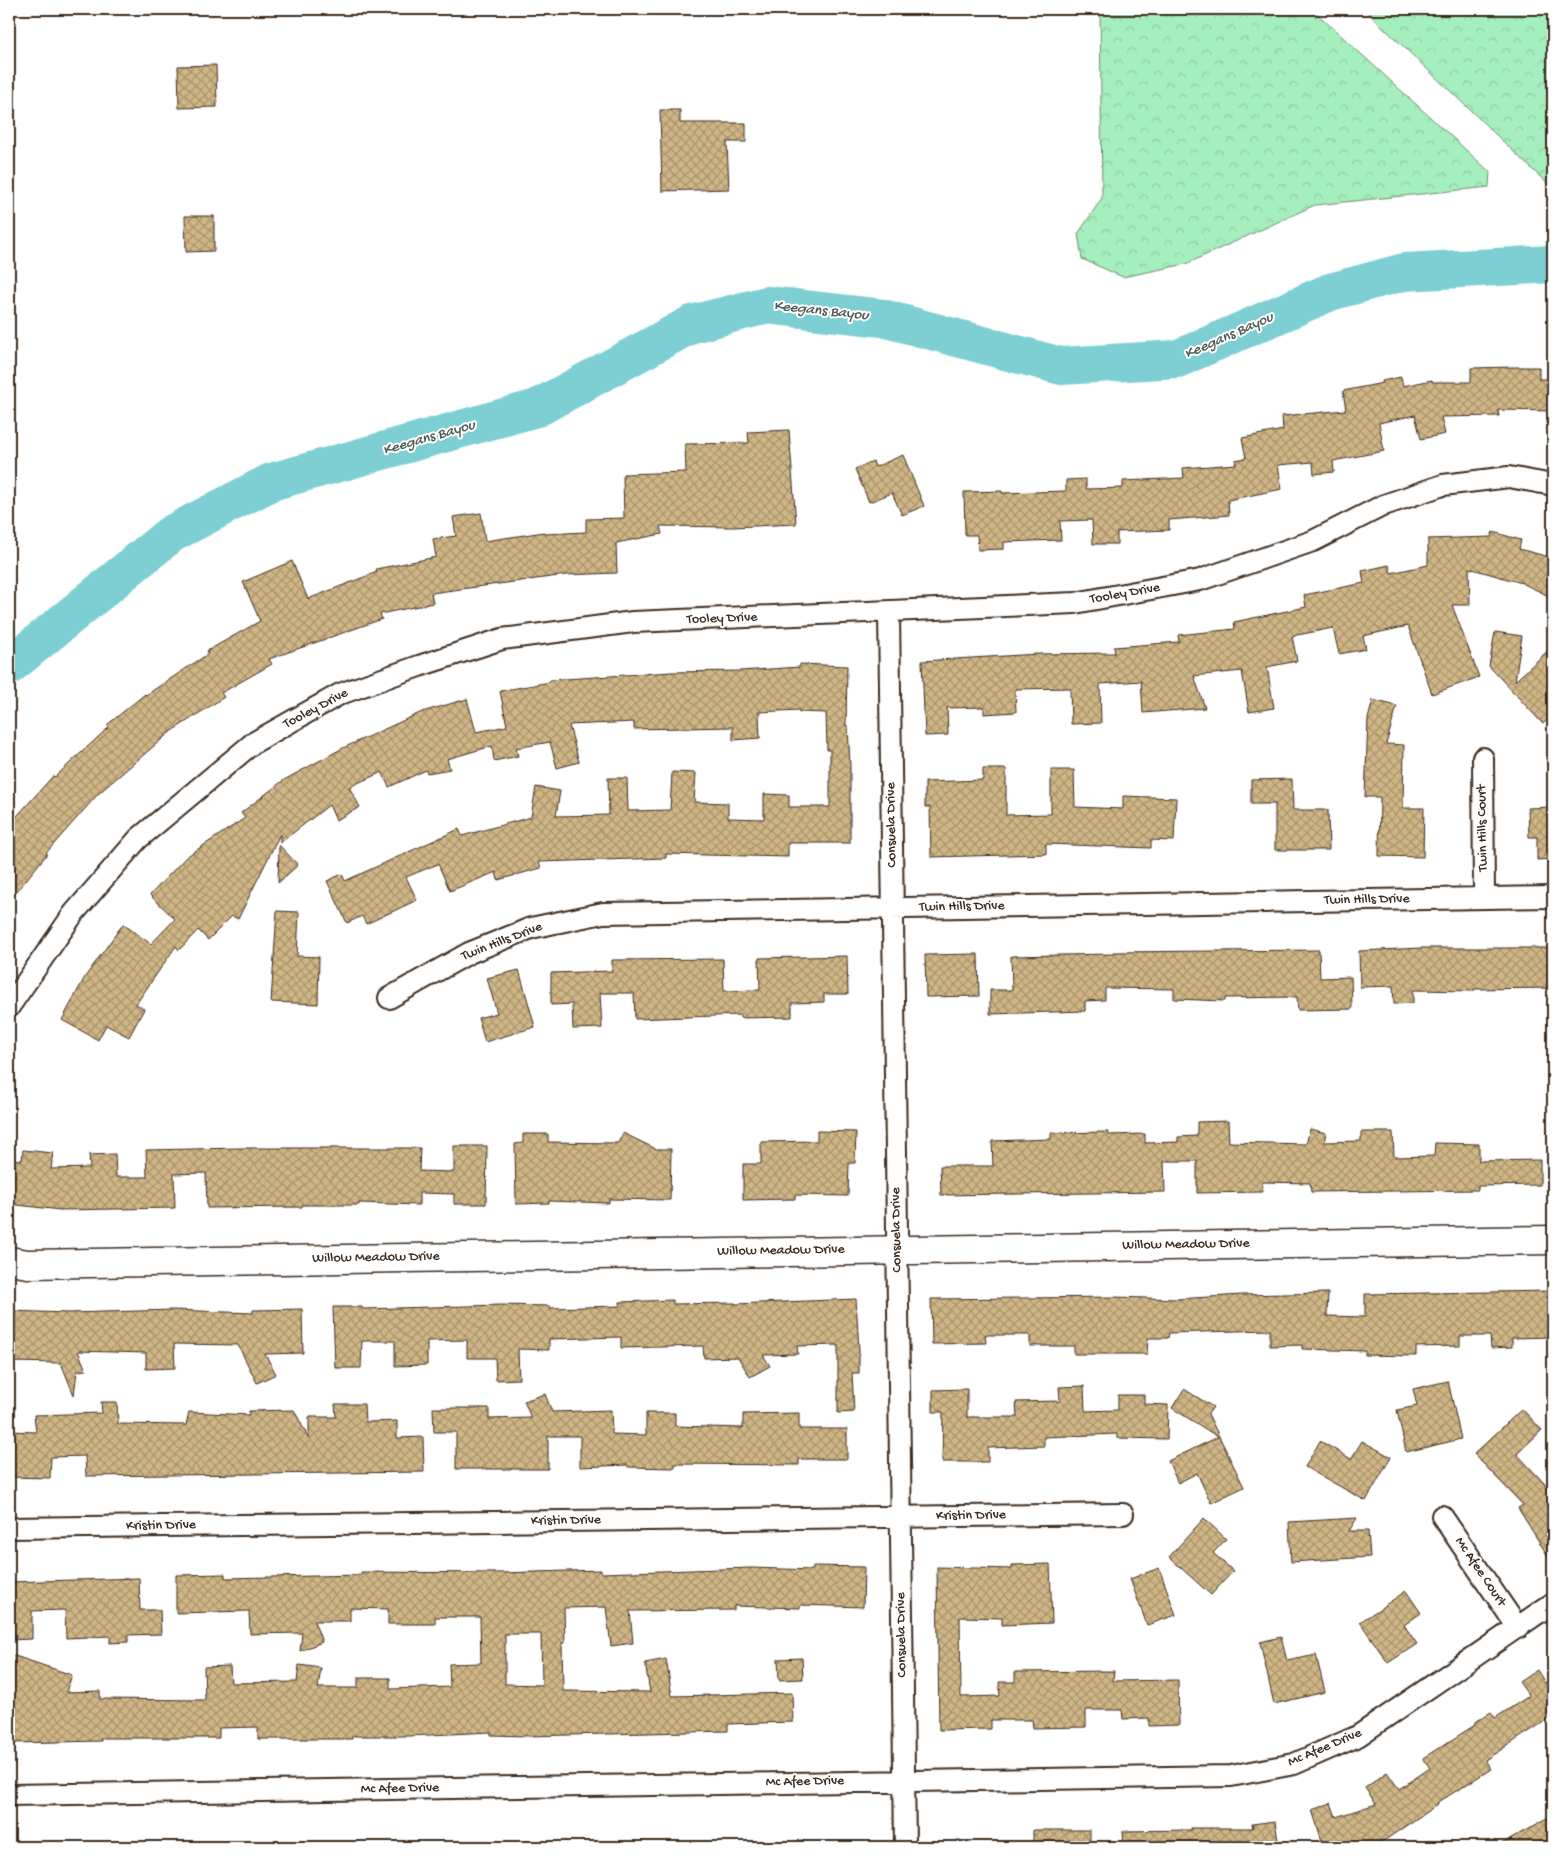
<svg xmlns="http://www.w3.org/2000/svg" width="1562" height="1856" font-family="'Gochi Hand',sans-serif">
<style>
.forest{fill:url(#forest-crowns);stroke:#708c6e}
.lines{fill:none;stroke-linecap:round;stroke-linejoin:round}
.river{stroke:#7dcfd3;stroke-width:38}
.building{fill:url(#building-cross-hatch);stroke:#3b2a1e;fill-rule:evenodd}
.street-casing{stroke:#3b2a1e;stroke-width:24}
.secondary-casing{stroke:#3b2a1e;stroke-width:31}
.street{stroke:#fff;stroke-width:20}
.secondary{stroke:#fff;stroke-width:28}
.labels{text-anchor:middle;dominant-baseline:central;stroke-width:4;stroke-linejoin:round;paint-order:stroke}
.street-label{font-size:14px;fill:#3b2a1e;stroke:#fff}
.water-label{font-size:15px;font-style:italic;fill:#4f5c54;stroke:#fff}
</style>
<defs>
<pattern id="forest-crowns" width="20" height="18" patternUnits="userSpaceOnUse" patternTransform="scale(1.25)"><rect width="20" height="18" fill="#a5eebd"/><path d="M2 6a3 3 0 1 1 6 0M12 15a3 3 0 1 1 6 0" fill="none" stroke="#8fcca2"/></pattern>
<pattern id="building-cross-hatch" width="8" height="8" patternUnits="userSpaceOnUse" patternTransform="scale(1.25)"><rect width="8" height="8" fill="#d0b686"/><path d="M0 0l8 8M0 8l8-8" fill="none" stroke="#aa946d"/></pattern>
</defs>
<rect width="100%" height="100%" fill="#fff"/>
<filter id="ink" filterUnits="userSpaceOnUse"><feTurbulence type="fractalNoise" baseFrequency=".02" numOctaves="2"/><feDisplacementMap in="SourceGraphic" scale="10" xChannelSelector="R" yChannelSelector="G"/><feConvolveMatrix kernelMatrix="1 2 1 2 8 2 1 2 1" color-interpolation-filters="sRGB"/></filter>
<g filter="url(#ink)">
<!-- forest -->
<path class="forest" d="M1100,9H1312L1490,172L1489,187L1315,205L1186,264L1123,277L1082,259L1078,234L1102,198Z
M1364,9H1553V189Z"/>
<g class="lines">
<!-- river -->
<path class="river" d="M9,666L171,534L271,482L537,408L692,324L767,305L883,318L1061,366L1177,359L1330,292L1404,272L1553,264"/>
</g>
<!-- building -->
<path class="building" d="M216,65L217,107L179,108L178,66Z
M660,110H680V123H746V142H727L729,189L662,191Z
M185,216H214V251L186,252Z
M1514,367H1539V379H1553V411L1498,410L1499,416L1441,417L1445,434L1421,439L1415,415L1379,423L1384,451L1333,461L1334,472L1314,474L1313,462L1278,465L1282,489L1228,500L1229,515L1169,520V530L1117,532V544H1093L1092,520L1060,521L1061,540L1004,542V549L978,550L977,535H965L964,492L1002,491V493L1066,491V480L1086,479V489L1123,488V481L1184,478L1183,468L1236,464L1235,460L1246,458L1242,438L1283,430L1282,416L1346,410L1343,391L1383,383L1382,381L1401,377L1403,386L1432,380L1433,382H1471V368Z
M789,430L796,524L733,527L660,526L662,534L616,543L617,573L566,575L431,593L433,603L380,614L382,619L269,659L272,664L221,693L224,697L169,733L98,794L46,853L47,854L9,901V825L53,776L55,777L109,727L107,725L145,694L146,695L208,654L207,651L260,621L243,582L292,561L308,599L377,572L376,569L436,557L433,539L456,536L453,517L481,513L485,541L544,532L545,534L586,532V519L624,518L623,474L686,472L685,444L749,443L748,432Z
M903,455L924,506L902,515L892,493L869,502L855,469L873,461L875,467Z
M1493,532L1521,540L1519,549L1553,558V598L1522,583L1469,568L1470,605H1452L1479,677L1432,694L1408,626L1363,636L1366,649L1339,654L1333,628L1292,636L1297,661L1267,667L1274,708L1249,712L1242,671L1194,676L1205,708L1143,713L1141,681L1100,684L1101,723L1071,724L1070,688L1015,689L1016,712L984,714V707L947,708L948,735L925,736L922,661L1038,654L1115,653L1114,647L1179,642L1178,635L1235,629L1234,622L1306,607L1304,595L1364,583L1362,571L1389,565L1391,573L1428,565V539L1491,537Z
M1495,632L1522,636L1515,681L1553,646V714L1543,724L1489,666Z
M800,664L847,666L846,726H848L850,765V843H788V857L666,854V858L539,862L541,868L498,880L496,872L450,891L438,864L406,877L417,900L366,924L362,916L347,923L327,881L342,874L345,881L459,829L462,836L531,817L536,787L560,791L556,816L609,815L608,778H627L628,811L670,810L672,772L696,773L694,802L728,803V818L764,819V794L789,795V807H830V750H827L826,713L799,712V710L759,712L760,738L733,740V727L634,729V722L569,725L579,762L557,768L550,742L516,748L518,756L494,761L492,746L447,759L450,769L427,773L426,770L389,787L382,772L349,787L360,807L336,820L329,805L280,843V834L238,919L232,916L208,940L198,930L179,950L176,946L136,1004L144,1009L129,1037L106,1025L98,1040L62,1020L85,977L123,924L151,944L175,919L150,895L186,857L245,818L241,813L284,780L343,748L422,712L467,699L476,732L507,726L500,691L550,682V680L671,672L740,671L800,667Z
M1373,700L1397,706L1386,744L1404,745L1403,808H1424L1423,857L1379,856L1380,797H1365L1368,719Z
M983,769H1006V815L1051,814V770H1074L1075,807L1123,809V796L1176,798L1174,841L1151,840V848L1046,844V854L931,857L930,807H925V782L983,780Z
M1292,779L1293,810H1328L1329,850H1275V804H1251V780Z
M1553,807V859L1537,860V837H1529L1528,808Z
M279,845L298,865L278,883Z
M277,911L299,912L297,956L319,957L318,1004L271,1002Z
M1421,948H1553V988L1474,989V991L1413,990V1003L1394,1004L1393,986L1360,987L1359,951Z
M1319,950L1320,978L1351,977L1352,1009L1298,1010L1297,997L1225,998V1001L1174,999V989L1105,988V1000L1085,1001V1011L990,1014V990H1012L1011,956L1113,954V952Z
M978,954L979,996L926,997L925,955Z
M847,956L848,994H824V1002L792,1003V1017L740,1018V1015L635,1019L634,993H600L602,1028L573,1029L572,1004L551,1005V973L612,971V960L723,959L724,991L760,990L759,958Z
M519,970L535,1027L485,1042L478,1018L497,1013L487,978Z
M1228,1121L1229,1142L1306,1144L1310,1129L1326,1133L1324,1142L1361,1141V1132H1393L1394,1157L1434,1156L1435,1143L1479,1144V1161L1540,1160V1185L1478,1186V1190L1311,1192L1310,1183L1262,1182V1192L1197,1193V1161H1164L1165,1192L941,1195L940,1166H993L992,1141L1051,1139V1133L1108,1132V1135L1145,1134V1143L1178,1142V1137L1197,1136V1122Z
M817,1131L856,1132L855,1163H849L848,1196L795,1195V1199L743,1200V1164H761V1142L817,1141Z
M623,1133L656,1149H671L670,1200L609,1199V1203L549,1201V1203L516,1204L515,1144L523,1143V1134H548V1142L618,1143Z
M454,1146H487L486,1204H454V1194L419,1193V1205L359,1203V1205H302V1207L207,1208L206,1173L174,1174L175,1208L60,1210L9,1204V1159L22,1160L23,1150L53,1153L51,1169L90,1168L89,1155L115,1154L116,1177H147L146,1150L238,1148H420L419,1171L454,1172Z
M1553,1291V1337L1512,1338V1347L1491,1348L1490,1336H1460V1346L1416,1347V1356L1365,1355V1351L1302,1349V1345L1270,1346V1330L1169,1333L1168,1338H1148L1147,1354H1074V1346H1030V1335H985L986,1343L932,1344L931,1299L1115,1297L1176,1299L1242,1295L1328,1293L1327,1316L1365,1317V1294Z
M856,1299L859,1350V1373H852L854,1412L838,1413V1345L797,1346L798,1354L763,1355L770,1366L750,1377L738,1357L704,1358L703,1346L621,1348V1337L549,1339V1350L518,1349L519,1379L496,1380L495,1358H467V1340L427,1341V1365L395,1366V1341H362L361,1368H335L333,1307H362V1309L501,1305L550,1306V1308L620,1306V1302L673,1300V1304L735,1303V1304Z
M302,1309L303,1353L265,1354L276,1374L257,1383L238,1345L174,1344L175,1368L146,1369V1353L78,1351L86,1370L77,1371L74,1395L61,1363L9,1362V1311L68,1313L173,1310L253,1313V1310Z
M1448,1381L1461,1439L1406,1452L1397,1410L1417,1406L1413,1389Z
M1084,1386L1085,1411L1118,1410V1395H1144V1404L1168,1405L1167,1439L1117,1438V1434L1044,1437V1446L988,1448V1462H942L943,1412H933V1390L967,1389V1417H1017L1016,1402L1060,1401L1059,1387Z
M1184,1389L1213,1407L1208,1414L1244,1487L1211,1503L1197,1473L1178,1483L1168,1461L1218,1437L1172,1408Z
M545,1394L552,1412L611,1410L612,1434L646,1435V1413H675V1426L743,1428V1414L799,1413V1429H847V1459H799V1465L675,1464V1468L628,1467V1465L580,1467V1436H548V1469H456V1432H434L433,1408H489V1419L531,1418L524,1401Z
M101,1402H117L118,1424L186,1425L189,1412L249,1415V1411L294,1410L309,1439V1417H336L335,1404H364L365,1422L397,1421V1438L423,1437L424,1472L86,1476L85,1456L51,1457L50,1478L9,1477V1431L36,1432L34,1415L102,1413Z
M1522,1409L1542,1430L1517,1454L1544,1483L1553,1497V1564L1518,1508L1523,1505L1474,1454Z
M1320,1441L1351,1459L1362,1441L1391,1457L1366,1501L1305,1467Z
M1204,1518L1226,1539L1213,1553L1233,1571L1211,1595L1169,1557Z
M1357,1518L1349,1531H1368L1370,1557L1291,1562L1289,1522Z
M1050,1564L1052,1623L1002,1625V1618L960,1617L961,1697L1000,1696L999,1682H1015V1672L1114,1671L1113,1681L1178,1680L1179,1725L1149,1726V1718L1123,1719L1122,1710H1086V1727L1033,1728L1032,1720H991V1729L939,1730L937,1567L1012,1569V1565Z
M813,1566L864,1567L863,1607L800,1605V1608L734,1606V1610L630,1611L633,1643L611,1646L606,1607L564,1608L565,1643H562L563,1691L650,1692L645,1663L666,1659L672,1696L792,1693L793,1722L728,1724V1731L528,1736L491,1735V1732L409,1736H352V1739H258V1727L219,1728V1738H101V1741L12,1743V1712H9V1654L72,1675L66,1692L100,1691V1699L205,1700L204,1667L230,1666L231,1683L297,1682L299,1665L321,1668L318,1688H358V1678H390V1689L450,1687L449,1664L481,1663L480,1617H435V1624H388V1609L350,1608V1621H314L322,1642L300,1651L302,1633L250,1634L249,1611L176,1613V1575L225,1574V1578L361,1575V1572L500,1573L601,1570V1573L751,1568L813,1570ZM505,1634H541L542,1685L505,1684Z
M1159,1568L1176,1615L1147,1625L1130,1579Z
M139,1578L140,1610H160L161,1634L128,1635V1642L110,1643V1636L66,1638L65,1610L32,1611V1639L9,1640V1582Z
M1406,1591L1421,1613L1404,1625L1417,1644L1388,1663L1360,1622Z
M1281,1637L1287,1661L1316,1655L1325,1692L1274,1704L1260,1642Z
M802,1658L803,1679L779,1680L778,1659Z
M1537,1670L1545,1683L1553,1678V1716L1485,1760L1491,1769L1437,1803L1438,1804L1385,1840L1363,1847H1324L1312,1810L1331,1803L1336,1817L1376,1804L1365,1788L1387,1772L1399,1789L1430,1768L1423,1758L1475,1725L1474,1723L1491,1712L1495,1718L1529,1696L1519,1682Z
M1553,1815V1847H1496Z
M1275,1821L1279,1847H1124L1123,1831L1191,1830V1828H1253L1252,1824Z
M1033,1830H1090V1847H1033Z"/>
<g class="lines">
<!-- street casing -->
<g class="street-casing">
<path id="street" d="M889,613L905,1847
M1483,758L1484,898
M389,998L469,953L531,928L603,913L1553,897
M9,1007L74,913L138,839L253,743L340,694L419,666L502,639L633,622L1075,603L1200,580L1313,541L1384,505L1443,485L1509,477L1553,485
M1442,1516L1518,1628
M9,1528L1123,1514
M9,1795L1231,1776L1294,1764L1358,1736L1553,1603"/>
</g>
<!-- secondary casing -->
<g class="secondary-casing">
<path id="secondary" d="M9,1261L28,1264L1553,1240"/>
</g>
<!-- street -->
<use href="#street" class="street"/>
<!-- secondary -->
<use href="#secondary" class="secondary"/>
</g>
</g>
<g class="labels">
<!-- street labels -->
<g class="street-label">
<text transform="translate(1125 594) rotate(-10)">Tooley Drive</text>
<text transform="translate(722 619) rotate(-2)">Tooley Drive</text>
<text transform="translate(316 709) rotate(-28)">Tooley Drive</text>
<text transform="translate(892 825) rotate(-91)">Consuela Drive</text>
<text transform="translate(1483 828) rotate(-91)">Twin Hills Court</text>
<text transform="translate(1367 900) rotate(-1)">Twin Hills Drive</text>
<text transform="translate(962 907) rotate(-1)">Twin Hills Drive</text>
<text transform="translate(502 942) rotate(-21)">Twin Hills Drive</text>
<text transform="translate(897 1230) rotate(-91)">Consuela Drive</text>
<text transform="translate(1186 1245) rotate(-1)">Willow Meadow Drive</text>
<text transform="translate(781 1251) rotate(-1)">Willow Meadow Drive</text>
<text transform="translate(376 1258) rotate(-1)">Willow Meadow Drive</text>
<text transform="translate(971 1516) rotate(-1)">Kristin Drive</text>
<text transform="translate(566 1521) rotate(-1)">Kristin Drive</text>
<text transform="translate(161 1526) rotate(-1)">Kristin Drive</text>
<text transform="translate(1480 1572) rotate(56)">Mc Afee Court</text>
<text transform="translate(902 1635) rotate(-91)">Consuela Drive</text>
<text transform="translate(1325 1748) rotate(-23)">Mc Afee Drive</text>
<text transform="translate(805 1782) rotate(-1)">Mc Afee Drive</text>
<text transform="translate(400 1789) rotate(-1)">Mc Afee Drive</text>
</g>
<!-- water labels -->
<g class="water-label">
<text transform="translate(821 311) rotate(6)">Keegans Bayou</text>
<text transform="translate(1229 336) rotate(-24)">Keegans Bayou</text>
<text transform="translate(429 438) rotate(-16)">Keegans Bayou</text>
</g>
</g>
<!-- margin -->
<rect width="1562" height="1856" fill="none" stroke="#fff" stroke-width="30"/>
<rect x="15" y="15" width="1532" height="1826" fill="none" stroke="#3b2a1e" stroke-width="2" filter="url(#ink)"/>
</svg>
